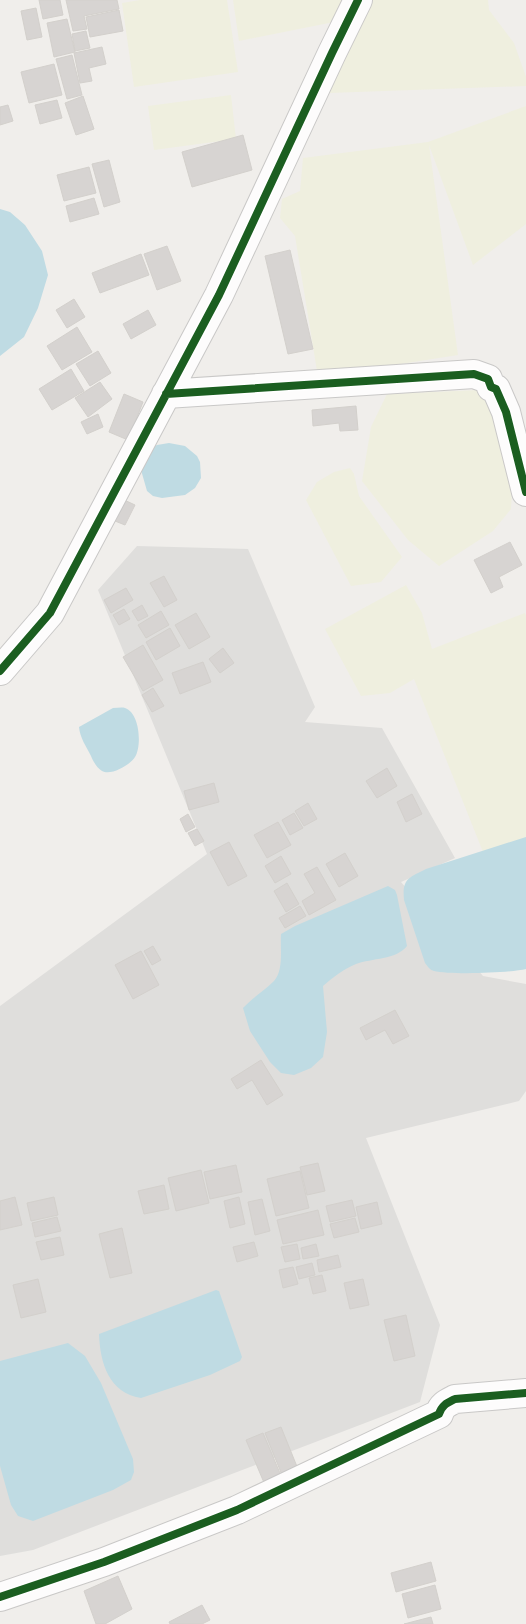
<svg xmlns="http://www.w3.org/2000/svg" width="526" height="1624" font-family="'Open Sans',sans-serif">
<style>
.residential{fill:#dfdedc}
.farmland{fill:#efefdf}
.water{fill:#bfdbe3}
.building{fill:#d7d4d2;stroke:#d3d0cc}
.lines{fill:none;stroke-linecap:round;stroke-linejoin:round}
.minor-casing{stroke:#c9c8c7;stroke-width:30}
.minor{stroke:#fdfcfc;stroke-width:28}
.cycleway-casing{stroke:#fff;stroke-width:11}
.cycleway{stroke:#1b5e20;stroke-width:8}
</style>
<rect width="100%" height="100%" fill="#f0eeeb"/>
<!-- residential -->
<path class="residential" d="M137,546L248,549L315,707L305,722L382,728L455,858L401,882L483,976L526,984V1091L519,1101L366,1138L440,1325L420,1402L33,1550L0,1556V1006L207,854L98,590Z"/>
<!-- farmland -->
<path class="farmland" d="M140,0H227L238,72L134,87L122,3Z
M233,0H345L334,22L239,41Z
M371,0H488L489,10L514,43L526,77V86L329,93Z
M231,95L236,139L154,150L148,106Z
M526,106V224L473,265L429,145L458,355L318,377L295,236L280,218L282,199L300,191L303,158L428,142Z
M491,387L513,475L511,509L493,531L439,566L408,540L362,481L371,427L387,394L479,390Z
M350,468L354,474L359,496L402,557L381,582L351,586L306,500L317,482L334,472Z
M406,585L422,613L432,649L525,613L526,616V841L485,857L414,679L390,693L361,696L325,629Z"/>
<!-- water -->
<path class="water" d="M0,209L10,212L25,225L42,251L48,275L38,308L24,337L0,356Z
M169,443L185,446L197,456L200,462L201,478L195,488L185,495L162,498L153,496L147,491L141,470L149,449L157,445Z
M113,708C117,708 122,707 125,708C140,713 142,746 135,757C130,765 111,776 102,771C97,768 93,761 91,756C86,746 80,738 79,727Z
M526,837V969C510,973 450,975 434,971C430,970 428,967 425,963L404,900C402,879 408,878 426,869Z
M388,886L395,890L397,895L407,946C396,960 372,958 356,964C344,969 333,977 323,986L327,1032L323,1057L311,1068L294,1075L281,1073L270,1062L250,1031L243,1008C252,998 264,991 274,981C284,970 280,948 281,934L295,926Z
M216,1290L219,1291L242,1357L240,1361L210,1375L141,1398C109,1393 100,1363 99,1334Z
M68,1343L85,1356L101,1383L133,1459L134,1472L131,1480L113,1490L33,1521L18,1516L11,1505L0,1466V1361Z"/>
<!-- building -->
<path class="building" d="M39,0H60L63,15L43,19Z
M66,0H117L119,9L84,16L87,29L73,31Z
M36,8L42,37L27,40L21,11Z
M119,10L123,31L90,37L86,17Z
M67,19L75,52L54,57L47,23Z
M86,31L90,48L75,51L72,34Z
M102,47L106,64L89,68L92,81L80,83L74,53Z
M72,55L82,95L67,99L56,59Z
M54,64L62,95L29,103L21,72Z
M83,96L94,129L76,135L65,103Z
M57,100L62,118L40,124L35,105Z
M8,105L13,121L0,125V107Z
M243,135L252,170L192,187L182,152Z
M109,160L120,202L104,207L92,164Z
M89,167L96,193L64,201L57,175Z
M94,198L99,214L70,222L66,206Z
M167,246L181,281L157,290L144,254Z
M290,250L313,349L288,354L265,256Z
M141,254L149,275L100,293L92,273Z
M74,299L85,317L67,328L56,310Z
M148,310L156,325L131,339L123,324Z
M77,327L92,352L62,370L47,346Z
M98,351L111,373L90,386L76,364Z
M71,369L84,391L52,410L39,389Z
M100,382L112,399L88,417L75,398Z
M124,394L143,402L128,440L109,432Z
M356,406L358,430L340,431L339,423L313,426L312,410Z
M98,414L103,427L87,434L81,422Z
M120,498L135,505L125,525L110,519Z
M510,542L522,565L499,577L503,587L491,593L474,560Z
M164,576L177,600L164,607L150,583Z
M126,588L133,600L111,613L104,600Z
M142,605L148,616L138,621L132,611Z
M124,609L130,619L119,625L113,615Z
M161,611L169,625L146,638L138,625Z
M196,613L210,637L189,649L175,625Z
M170,628L180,646L156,660L146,642Z
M143,645L163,680L143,691L123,657Z
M223,648L234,663L220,673L209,659Z
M203,662L211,682L180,694L172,673Z
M153,688L164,706L152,712L142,695Z
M387,768L397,786L377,798L366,781Z
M214,783L219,802L189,810L184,791Z
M412,794L422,814L406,822L397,802Z
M308,803L317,819L304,826L295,811Z
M294,813L303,828L290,835L282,820Z
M188,814L195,827L186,832L180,819Z
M278,822L291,845L267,858L254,835Z
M197,829L204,841L195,846L188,833Z
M229,842L247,876L228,886L210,852Z
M345,853L358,876L339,887L326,864Z
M281,856L291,874L275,883L265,866Z
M317,867L336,900L309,915L302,901L315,893L304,874Z
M287,883L299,904L286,912L274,891Z
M300,906L306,916L285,928L279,918Z
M153,946L161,960L152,965L144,951Z
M141,951L159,985L133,999L115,965Z
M395,1010L409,1036L393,1044L385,1030L366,1040L360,1028Z
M261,1060L283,1095L267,1105L252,1080L237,1089L231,1079Z
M318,1163L325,1191L307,1195L300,1167Z
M236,1165L242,1192L210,1199L204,1172Z
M201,1170L209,1203L176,1211L168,1178Z
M300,1171L309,1208L276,1216L267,1179Z
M164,1185L169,1209L144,1214L138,1191Z
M15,1197L22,1225L0,1230V1201Z
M54,1197L58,1215L31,1221L27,1203Z
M239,1197L245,1224L230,1228L224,1201Z
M262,1199L270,1231L255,1235L248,1202Z
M352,1200L356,1216L330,1222L326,1206Z
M377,1202L382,1224L361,1229L356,1207Z
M318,1210L324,1235L283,1244L277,1220Z
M57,1217L61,1231L35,1237L32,1223Z
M355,1218L359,1232L334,1238L330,1224Z
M122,1228L132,1273L110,1278L99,1234Z
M60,1237L64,1255L41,1260L36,1242Z
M254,1242L258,1256L237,1262L233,1247Z
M297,1244L300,1259L285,1262L281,1247Z
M316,1244L319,1256L303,1259L301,1248Z
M338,1255L341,1267L319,1272L317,1260Z
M312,1263L315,1275L299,1279L296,1267Z
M293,1267L298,1284L283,1288L279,1270Z
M322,1275L326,1291L313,1294L309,1278Z
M38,1279L46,1312L21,1318L13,1285Z
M363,1279L369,1305L350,1309L344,1283Z
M406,1315L415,1356L394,1361L384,1320Z
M281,1427L300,1474L284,1480L265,1433Z
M263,1433L282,1478L265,1485L246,1440Z
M431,1562L436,1581L396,1592L391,1573Z
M118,1576L132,1609L105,1624H96L84,1591Z
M435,1585L441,1609L408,1618L402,1594Z
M202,1605L210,1620L202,1624H170L169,1622Z
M431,1617L433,1624H404Z"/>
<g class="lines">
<!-- minor casing -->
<g class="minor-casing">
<path id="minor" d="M166,394L474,374L488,379L491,387L496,389L506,412L526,492
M0,671L50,613L219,295L332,53L358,0
M0,1597L104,1562L237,1510L439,1414C442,1405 447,1403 455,1399L526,1393"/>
</g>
<!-- minor -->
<use href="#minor" class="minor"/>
<!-- cycleway casing -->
<g class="cycleway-casing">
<path id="cycleway" d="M166,394L474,374L488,379L491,387L496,389L506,412L526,492
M0,671L50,613L219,295L332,53L358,0
M0,1597L104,1562L237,1510L439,1414C442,1405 447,1403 455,1399L526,1393"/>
</g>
<!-- cycleway -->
<use href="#cycleway" class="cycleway"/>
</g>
</svg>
